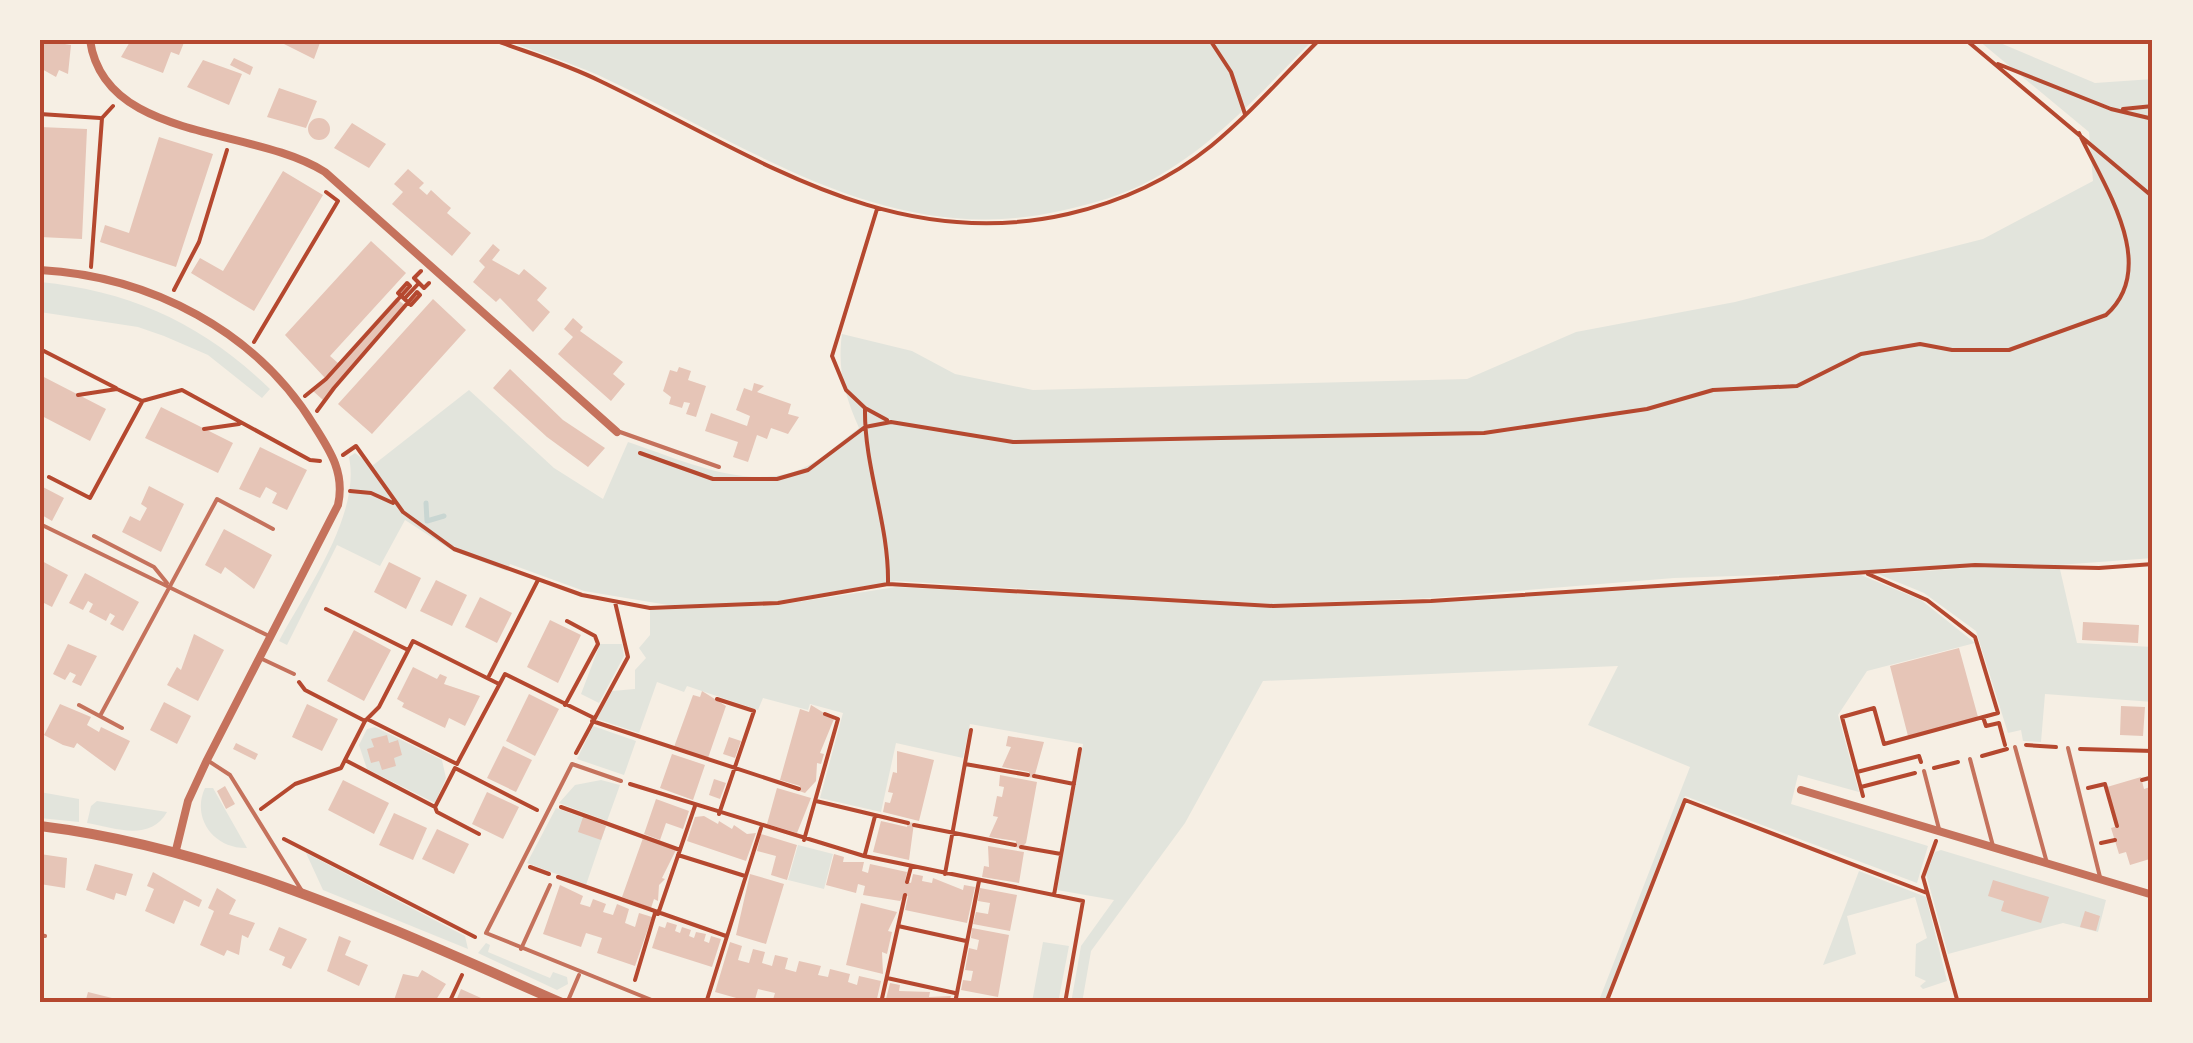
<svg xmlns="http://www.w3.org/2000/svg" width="2193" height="1043" font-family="Overpass,sans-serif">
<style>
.green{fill:#e2e4dc}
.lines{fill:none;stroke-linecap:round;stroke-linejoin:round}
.stream{stroke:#c9d6d2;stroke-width:5}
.building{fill:#e6c5b7}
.path{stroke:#b5482f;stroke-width:4}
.service{stroke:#c5725c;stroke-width:4}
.minor{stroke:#c5725c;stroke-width:8}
.tertiary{stroke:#c5725c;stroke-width:10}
.neatline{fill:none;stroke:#b5482f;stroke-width:4}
</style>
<rect width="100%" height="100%" fill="#f6efe4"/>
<!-- green -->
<path class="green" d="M506,40H1313C1263,90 1215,145 1153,179C1124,195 1092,204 1060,211C887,250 747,144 598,75C568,62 536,52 506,40Z
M1978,40H1993L2095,83L2153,79V558L2059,565L2077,643L2153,647V702L2045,694L2041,742L2023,741L2021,730L2008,733L1976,631L1924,593L1878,574L1973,568L1674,578L1430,598L1274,604L896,581L778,601L680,607L584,591L510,564L507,571L453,551L405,520L380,566L337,545L287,645L279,641C306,590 361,515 349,457L355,453L372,466L469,390L554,468L603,499L628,442C679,459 748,492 801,469C822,460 841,441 859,428C845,396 837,369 842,334L912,351L955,374L1033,390L1467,379L1576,332L1735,302L1983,239L2093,181L2089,132Z
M40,282C132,291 204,325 270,389L262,398L208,355L164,336L138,327L40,312Z
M1861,575L1921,600L1975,643L1867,671L1838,715L1859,792L1798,775L1791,804L1928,846L1917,883L1685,796L1604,1003H1598L1690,767L1588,725L1618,666L1263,681L1185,823L1091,951L1082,1003H1071L1081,946L1114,900L1057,890L1083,744L970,724L963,758L896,743L881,812L820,798L843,713L810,704L808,710L763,698L758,710L687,686L684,692L657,682L639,733L597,719L612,691L635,689V670L646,658L639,648L650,635V610L778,605L896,587L1294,608Z
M600,644H622L624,656L599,703L581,694Z
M593,726L636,741L624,775L577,759Z
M375,727L442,760L446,778L435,803L367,769L359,745L367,729Z
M601,780L620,785L607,821L559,803L575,785Z
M205,788H213L247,848C214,849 191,818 205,788Z
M40,792L79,799V822L40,818Z
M97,801L167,812C150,842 115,828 87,823L91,806Z
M556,808L606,826L586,885L527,863Z
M798,845L833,854L824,889L788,880Z
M1941,850L2106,900L2098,932L2063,923L1948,954L1926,874L1935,852Z
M306,853L465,936L468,949L323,890Z
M1859,871L1926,897L1947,981L1923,989L1920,986L1926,981L1915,976L1916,944L1927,938L1915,897L1847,916L1856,954L1823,965Z
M1043,942L1069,946L1058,1003L1032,1002Z
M486,943L490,945L488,952L550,978L553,972L567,977L568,984L557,990L478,953Z"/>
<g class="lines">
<!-- stream -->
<path class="stream" d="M426,503L427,521L444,516"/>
</g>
<!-- building -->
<path class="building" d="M40,40L71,45L68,74L59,70L56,77L40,68Z
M131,40H185L179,55L171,52L163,73L121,57Z
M276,40H321L314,59Z
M234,58L253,67L250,75L230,65Z
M203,60L242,74L229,105L187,87Z
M279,88L317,101L306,128L267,117Z
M308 129a11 11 0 1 1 22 0a11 11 0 1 1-22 0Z
M352,123L386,144L369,168L334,148Z
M40,127L87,129L82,239L40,237Z
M159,137L213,154L176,267L100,242L105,225L129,233Z
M408,169L424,183L419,188L427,195L431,190L444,202L451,208L447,213L471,233L452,256L392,204L403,192L394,184Z
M283,171L323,195L254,311L191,273L200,258L223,271Z
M371,241L406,273L330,356L338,363L396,298L407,307L323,400L313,391L325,378L285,335Z
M493,244L500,250L492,260L519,275L524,269L547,288L537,300L550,312L533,332L500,298L496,302L473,282L485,267L479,261Z
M433,299L466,330L372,434L338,404Z
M573,318L583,327L580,331L623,362L613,374L625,384L611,401L558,354L573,337L564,329Z
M679,367L691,371L688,380L706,386L696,417L686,414L690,403L684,402L682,408L669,404L671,397L663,391L670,370L677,372Z
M510,369L563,420L605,448L588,467L547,437L493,388Z
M40,375L106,409L90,441L40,415Z
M754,383L764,386L757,392L791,404L788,414L799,417L788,434L771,428L767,439L757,435L748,462L733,457L738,442L705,431L711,413L747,426L750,416L736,410L744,388L752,391Z
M161,407L233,443L218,473L145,438Z
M260,447L307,470L287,510L272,503L277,493L266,487L260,498L239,489Z
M41,486L64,498L52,521L40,514Z
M149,486L184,504L161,552L122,532L130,516L140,521L147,508L141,504Z
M224,529L272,555L254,589L225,567L221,574L205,565Z
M40,560L68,575L52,607L40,601Z
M389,562L421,578L406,609L374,592Z
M85,573L139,602L123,631L110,624L115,616L110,613L106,621L89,612L93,604L88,601L83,610L69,603Z
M436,580L467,595L452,626L420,611Z
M480,597L512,613L497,643L465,627Z
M550,620L581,635L558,683L527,667Z
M2083,622L2139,625L2138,643L2082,640Z
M354,630L391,650L364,701L327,681Z
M194,634L224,650L198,701L167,685L177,667L181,670Z
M68,644L97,656L81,686L72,682L76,675L70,672L65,680L53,674Z
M1959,648L1978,717L1908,736L1890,666Z
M413,667L437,679L440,674L447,677L444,684L480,696L465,726L449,718L445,728L402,707L404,703L397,699Z
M702,691L726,706L708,758L674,747L693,695L700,697Z
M529,694L559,709L535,756L506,741Z
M164,702L191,716L177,744L150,730Z
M60,704L91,717L87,725L99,732L101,727L130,741L115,771L77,743L74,748L63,745L44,735Z
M307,704L338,719L322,751L292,737Z
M811,705L834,719L820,753L824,754L821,764L817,763L816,781L805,793L799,791L800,786L780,780L800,709L809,712Z
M2121,706L2145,707L2143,736L2120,735Z
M387,735L389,743L398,740L402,755L394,758L396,766L382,770L379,761L371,763L367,749L374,747L371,739Z
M1008,736L1044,742L1034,778L1028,777L1029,772L1002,767L1011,747L1006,746Z
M729,737L741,741L735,758L723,754Z
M236,743L258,754L255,760L233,749Z
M503,746L532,760L516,792L487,778Z
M897,751L934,760L919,821L883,812L885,802L890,803L893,793L888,792L893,772L897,773Z
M672,754L705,765L693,800L660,788Z
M1000,775L1037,782L1026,843L1021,848L1015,847L1016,841L989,837L998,817L993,816L997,796L1002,797L1004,787L999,786Z
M2141,777L2144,789L2153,786V858L2130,865L2126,852L2119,854L2111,828L2118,826L2107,787Z
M714,779L726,783L720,799L709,795Z
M343,780L389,803L374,834L328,810Z
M225,786L235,804L226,809L217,791Z
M777,788L811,798L797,833L767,824Z
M487,792L519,807L503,839L472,824Z
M656,799L689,811L683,829L666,823L660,840L644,834Z
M394,813L427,828L413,860L379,845Z
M704,816L718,824L719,821L732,829L734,825L747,834L756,833L746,861L687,841L695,817Z
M583,817L606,826L601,840L578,832Z
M881,821L907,827L908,822L914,823L909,860L873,852Z
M437,829L469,844L454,874L422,859Z
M761,834L797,845L787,880L771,875L776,856L757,851Z
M643,838L676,850L662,878L665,879L659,885L658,901L654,899L651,908L622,897Z
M988,846L1024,852L1019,883L982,877L984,866L989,867Z
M40,854L67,858L65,888L40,884Z
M834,854L844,857L843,862H864L862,871L868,873L870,864L907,872L905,881L911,883L913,874L923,876L922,881L932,883L933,878L963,890L964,885L975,887L967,923L905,910L908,896L905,895L900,901L863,895L865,886L858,884L856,893L826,885Z
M95,864L133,874L126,896L116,893L114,900L86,890Z
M153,872L202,900L199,907L184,900L174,924L145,911L154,889L147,886Z
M750,874L784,884L766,944L736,935Z
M1993,880L2049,897L2041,923L2001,911L2004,901L1988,896Z
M560,885L583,896L580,904L590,907L593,899L606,904L603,912L613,915L617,904L629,909L625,923L635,927L639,913L652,917L635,966L597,953L602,938L586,933L581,947L543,934Z
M217,888L236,900L229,914L255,923L248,938L242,935L239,955L227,950L224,956L200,945L214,911L208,908Z
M980,888L1017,895L1010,931L973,924L976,912L988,914L990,903L978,901Z
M861,903L897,912L888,931L892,932L887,954L882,952L883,974L846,965Z
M2085,911L2100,916L2096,931L2080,927Z
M667,922L677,925L675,931L680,933L682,927L691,930L689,936L694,938L696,932L706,934L704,941L709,943L711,936L721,939L712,967L652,948L659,926L665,928Z
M279,927L307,939L291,969L282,965L285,957L269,950Z
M972,928L1009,935L998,997L961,990L963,980L971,981L973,971L965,970L969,948L977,950L979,940L971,938Z
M339,936L351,941L345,955L368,965L359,986L327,971Z
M730,942L742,946L738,960L749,963L753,949L765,952L762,963L772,966L775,955L788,958L785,969L796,972L799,961L821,966L818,975L828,977L830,969L850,974L848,982L857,985L859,976L881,981L876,1003H772L775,993L758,989L754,1003L715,992Z
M422,970L446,984L434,1003H393L403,974L418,977Z
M890,983L900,985L899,991L930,992L929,997L951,996L949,1003H885Z
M461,989L481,998L478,1003H455Z
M88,992L128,1002V1003H85Z"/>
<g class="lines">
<!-- path -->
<path class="path" d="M494,40C529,53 566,64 600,81C753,154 890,255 1068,214C1120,202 1170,179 1211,146C1250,114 1284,75 1319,40
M1210,40L1231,72L1245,114
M1966,40L2153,197
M1998,64L2111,109L2153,119
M2123,109L2153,106
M40,114L100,118
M877,209L832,356L846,390L865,408C864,468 889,523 888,583
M91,267L102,118L113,106
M421,271L414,278L424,288L429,283
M174,290L199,242L227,150
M405,298L419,283
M254,342L338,201L326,192
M40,349L116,388
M78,395L117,389L142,401L182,390L310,460L320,461
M305,396L326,379L410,286L407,283L398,293L411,305L420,295L417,292L334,388L317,411
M865,408L887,420
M204,429L239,424
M640,453L713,479H777L808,470L865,427L891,422L1013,442L1484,433L1647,409L1713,390L1797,386L1861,354L1920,344L1952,350H2009L2106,315C2161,266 2102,183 2079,133
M343,455L356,446L403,512L454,549L582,595L650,608L778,603L888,584L1273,606L1431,601L1975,565L2099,568L2153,564
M49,477L90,498L142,402
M350,491L371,493L393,503
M326,609L408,650
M488,678L538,580
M299,682L305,690L365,721L379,707L413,641L499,684
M717,699L754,711L719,814
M565,705L598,644L595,636L567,621
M1983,717L1986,726L1999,723L2005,745
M367,719L457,764
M365,721L345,760L435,807L455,768L537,810
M592,721L799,789
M2026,745L2056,747
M2080,749L2153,751
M576,753L628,657L615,602
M1982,756L2007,749
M457,764L505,674L594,718
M965,764L1028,775
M1934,768L1958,762
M1857,772L1919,756L1921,762
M1034,776L1074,784
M2142,780L2153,777
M630,784L864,856L1083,901L1065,1003
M1861,787L1915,773
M2088,788L2105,784L2117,826
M1863,796L1842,717L1874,708L1884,744L1998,713L1975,637L1927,600L1868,574
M816,801L908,823
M435,807L437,812L479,834
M561,807L680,850
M261,809L295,784L341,768L345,760
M914,825L1015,845
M284,839L475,937
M804,840L838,719L825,714
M1936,841L1923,877L1958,1003
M2101,843L2115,840
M1021,847L1061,854
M865,854L875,816
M678,855L745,876
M530,867L549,874
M945,874L971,730
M558,877L726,936
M907,882L911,867
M1054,895L1080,749
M658,914L695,806
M898,926L966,941
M887,978L955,993
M635,980L655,913
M449,1003L462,975
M706,1003L761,828
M881,1003L905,895
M955,1003L979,881
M1606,1003L1685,800L1927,893"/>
<!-- service -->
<path class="service" d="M620,432L719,467
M40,473V474
M40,524L269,636
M94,536L154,567L167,583
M260,658L294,674
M79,705L122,728
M100,716L217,499L273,529
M2015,747L2047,863
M2068,748L2100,877
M1970,759L1993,846
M207,760L230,775L302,891
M1924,771L1939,829
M621,781L572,764L486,933L659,1003
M40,935L45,936
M521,949L550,885
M567,1003L579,975"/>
<!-- minor -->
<path class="minor" d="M90,40C104,142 253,126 325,172L617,432
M40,270C150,276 257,331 315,427C331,452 345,474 338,505L207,760L188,801L176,850
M1801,790L2153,895"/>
<!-- tertiary -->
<path class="tertiary" d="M40,826C226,849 392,929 562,1003"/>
</g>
<!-- border -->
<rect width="2193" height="1043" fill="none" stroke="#f6efe4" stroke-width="85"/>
<rect x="42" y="42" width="2108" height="958" class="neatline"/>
</svg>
